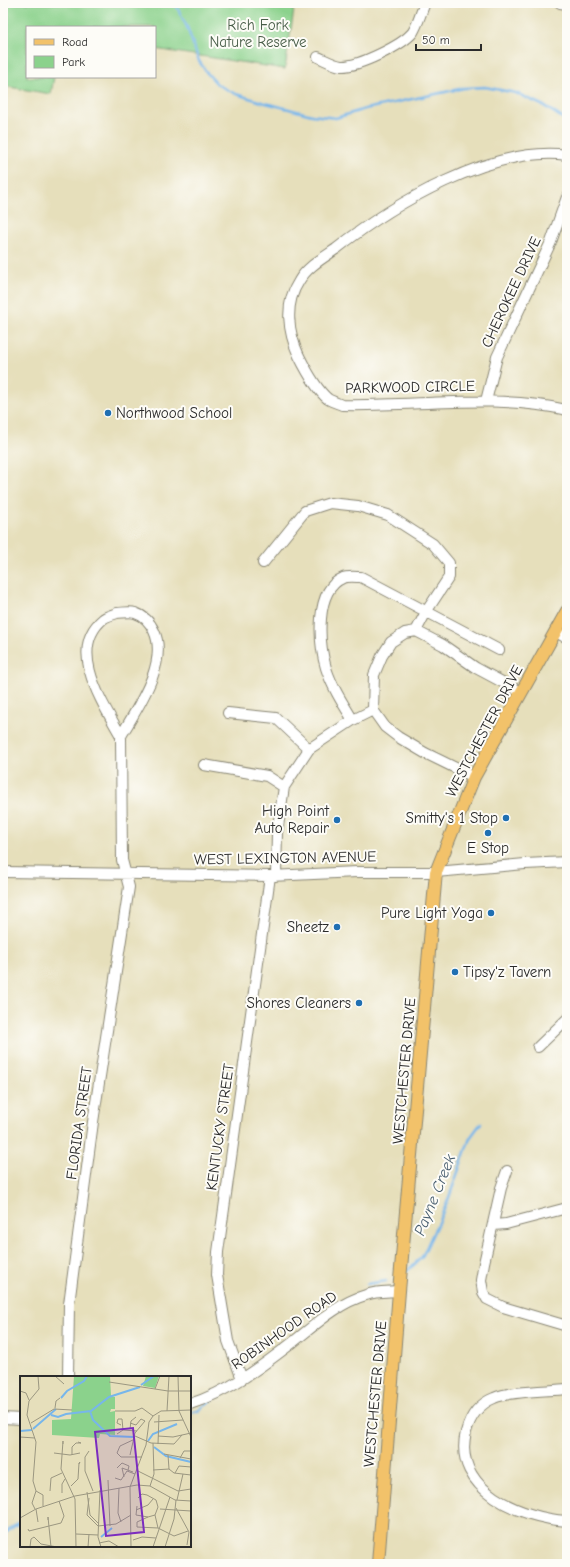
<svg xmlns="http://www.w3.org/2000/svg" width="570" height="1567" font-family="'Comic Neue',sans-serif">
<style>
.green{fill:#8bd28c;stroke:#5b7e5c}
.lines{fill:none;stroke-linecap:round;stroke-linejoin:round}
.stream{stroke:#77b6eb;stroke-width:2.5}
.minor-casing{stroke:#888573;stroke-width:12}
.major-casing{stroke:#888573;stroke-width:14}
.minor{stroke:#fff;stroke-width:10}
.major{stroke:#f2c26a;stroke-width:12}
.poi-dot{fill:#1f6fb2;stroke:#fdfcf7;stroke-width:1.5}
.labels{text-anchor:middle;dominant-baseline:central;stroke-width:4;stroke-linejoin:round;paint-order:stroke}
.park-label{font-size:15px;fill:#485d48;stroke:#fdfcf7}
.street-label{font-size:15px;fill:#2b2b2b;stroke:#fdfcf7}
.poi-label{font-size:15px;fill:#2b2b2b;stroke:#fdfcf7;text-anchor:end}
.water-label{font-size:16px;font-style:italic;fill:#465c6e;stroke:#fdfcf7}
.inset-river{fill:none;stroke:#77b6eb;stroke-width:2}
.inset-road{fill:none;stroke:#9b9781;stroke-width:1}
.view{fill:#7b2cbf;fill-opacity:0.15;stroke:#7b2cbf;stroke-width:2}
.inset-edge{fill:none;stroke:#2b2b2b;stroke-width:2}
</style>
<rect width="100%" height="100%" fill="#fdfcf7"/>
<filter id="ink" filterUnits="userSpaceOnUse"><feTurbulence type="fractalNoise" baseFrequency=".025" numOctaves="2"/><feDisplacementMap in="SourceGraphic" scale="8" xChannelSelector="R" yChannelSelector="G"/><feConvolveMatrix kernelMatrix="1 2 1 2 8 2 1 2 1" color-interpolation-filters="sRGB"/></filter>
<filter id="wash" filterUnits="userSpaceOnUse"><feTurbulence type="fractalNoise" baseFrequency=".012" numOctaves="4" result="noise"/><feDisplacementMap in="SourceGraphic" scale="16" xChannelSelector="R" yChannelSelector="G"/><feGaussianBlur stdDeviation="0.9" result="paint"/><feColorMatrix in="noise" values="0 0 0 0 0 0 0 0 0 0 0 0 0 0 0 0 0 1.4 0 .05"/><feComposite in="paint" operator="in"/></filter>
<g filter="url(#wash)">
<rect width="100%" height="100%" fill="#e6dfbb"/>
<!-- green -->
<path class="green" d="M3,3H295L285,69L155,49V27H27V77H54L51,94L3,86Z"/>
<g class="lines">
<!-- stream -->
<path class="stream" d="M175,3L187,27L199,61L207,73L218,85L236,94L262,102L312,115L336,118L365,109L464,88L485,87L516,93L544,106L567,121
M406,1272L422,1257L447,1203L470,1138L481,1123
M367,1284L386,1281
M190,1413L198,1411L211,1400
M3,1535L21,1521"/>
</g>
</g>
<g filter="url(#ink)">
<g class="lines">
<!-- minor casing -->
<g class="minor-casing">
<path id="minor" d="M560,3L567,4
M318,57C325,60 334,65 341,66C358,67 403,45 413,32C418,24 421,12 425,3
M567,155C492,145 393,204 336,249C323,258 307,267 299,281C284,304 288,332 299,356C305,368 317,390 328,399C331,401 337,403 342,405C416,407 493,393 567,410
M486,401L497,357L551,242L567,197
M263,563L305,511L330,503L358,506L388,515L433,544L449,563V577L426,612L416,631
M117,613C122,613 130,611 135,613C145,616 150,622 154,631C169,663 137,708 121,736C104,705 66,650 103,619C106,616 112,615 117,613Z
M556,632L567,638
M373,710L385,727L398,737L425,753L474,777
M228,713L276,718L309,749L353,720L373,710L374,675L382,656L391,642L405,633L416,631L443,645L476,668L521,692
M353,720C343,704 332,687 326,668C319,644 314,590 343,578C347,576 356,577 361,577L499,650
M204,765L267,776L284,787
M3,872L270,876L357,872H436L525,864L567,862
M276,876L277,833L284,787L309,749
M538,1047L567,1019
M507,1171L501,1188L484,1263L481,1280L483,1292L487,1299L503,1307L567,1326
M493,1225L506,1224L567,1208
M68,1377L69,1304L93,1122L129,887L122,860L121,736
M242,1379L228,1341L217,1275L218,1252L270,876
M567,1389C548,1391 510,1391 494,1398C479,1404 470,1417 466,1432C452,1490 521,1518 567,1521
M190,1404C228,1392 261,1367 292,1343C315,1325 338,1303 366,1295C376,1291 389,1292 399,1291
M3,1418L21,1419"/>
</g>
<!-- major casing -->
<g class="major-casing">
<path id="major" d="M378,1564L399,1291L436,872L474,777L567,611"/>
</g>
<!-- minor -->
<use href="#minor" class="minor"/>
<!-- major -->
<use href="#major" class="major"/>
</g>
</g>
<!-- markers -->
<g class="poi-dot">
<circle cx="108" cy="413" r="4"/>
<circle cx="506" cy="818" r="4"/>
<circle cx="337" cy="820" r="4"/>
<circle cx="488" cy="833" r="4"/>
<circle cx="491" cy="913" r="4"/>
<circle cx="337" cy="927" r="4"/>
<circle cx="455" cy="972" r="4"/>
<circle cx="359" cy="1003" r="4"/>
</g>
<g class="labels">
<!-- park labels -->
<g class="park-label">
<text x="258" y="25">Rich Fork<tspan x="258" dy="17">Nature Reserve</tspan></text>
</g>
<!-- street labels -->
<g class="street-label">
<text transform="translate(511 292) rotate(-65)">CHEROKEE DRIVE</text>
<text transform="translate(410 387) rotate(-1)">PARKWOOD CIRCLE</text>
<text transform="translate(484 731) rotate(-62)">WESTCHESTER DRIVE</text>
<text transform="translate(285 858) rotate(-1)">WEST LEXINGTON AVENUE</text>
<text transform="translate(404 1071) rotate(-85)">WESTCHESTER DRIVE</text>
<text transform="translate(79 1123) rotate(-82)">FLORIDA STREET</text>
<text transform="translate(220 1127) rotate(-82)">KENTUCKY STREET</text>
<text transform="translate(284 1330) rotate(-35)">ROBINHOOD ROAD</text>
<text transform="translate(375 1394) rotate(-85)">WESTCHESTER DRIVE</text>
</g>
<!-- poi labels -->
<g class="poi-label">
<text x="116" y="413" text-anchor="start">Northwood School</text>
<text x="329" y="811">High Point<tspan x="329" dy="17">Auto Repair</tspan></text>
<text x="498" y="818">Smitty's 1 Stop</text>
<text x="488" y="848" text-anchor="middle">E Stop</text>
<text x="483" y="913">Pure Light Yoga</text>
<text x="329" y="927">Sheetz</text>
<text x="463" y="972" text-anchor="start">Tipsy'z Tavern</text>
<text x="351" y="1003">Shores Cleaners</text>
</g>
<!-- water labels -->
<g class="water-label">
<text transform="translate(435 1195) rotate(-68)">Payne Creek</text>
</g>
</g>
<!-- overview -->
<g transform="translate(20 1376)">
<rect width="171" height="171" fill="#e6dfbb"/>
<path d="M54,0H90L91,20L95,21V33H91L90,36L95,35V59L80,58L79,62L32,59V44L51,43ZM126,0H139L135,12L123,10Z" fill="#8bd28c"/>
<path class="inset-river" d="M121,9L134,0M41,22L47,15L64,5L67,0M70,35L73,44L90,60L114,61M31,39L38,41L46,38L71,35L89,21L120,11M13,53L36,33M0,55L12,54M128,65L133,58L157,48M134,71L146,80L171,86M81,161L92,152"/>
<path class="inset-road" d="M35,0L44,8M158,0L159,35L171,61M89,6L148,15H171M135,13L140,0M0,15L6,17L9,24M35,32L36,25L40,22M95,35H115L122,32L133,40M147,35L149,0M134,46L163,44M11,47L34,33L52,34M110,53L111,45L116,41M103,54L117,55M97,58L103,54L102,43H98L97,47L101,49M115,60L131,67L154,68L162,59M138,60L153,61L171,57M0,61L15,62M115,63L100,70L97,77L101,81H122M43,68V65L41,93L55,123L56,171M138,68L139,39M69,75L65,81V95L73,115M34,77L50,79L60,77M144,78L171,83M52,79V71L56,67H61L58,66M110,79L115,57L125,45L121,43L116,49L110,47M148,79L149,93M160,82L164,75H171M97,92L102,87L109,90L108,94M116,94L158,115L171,113M133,94L149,93L154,97L171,99M155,97L159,90L171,91M104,101L102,92L113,96M95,102L101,104L107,95L115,98M88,104L90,150M51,110L58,103L59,87L60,86L59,88M130,110L134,98L133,67M99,112L98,137L101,146M80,114L78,161L81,171M16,115L23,119V130M30,115L31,102L42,97M67,116L70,139L79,148M42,117V108L45,103M69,122L67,139L78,150L96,148L111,139M157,124L163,98M117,130L116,139L128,141L135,139L138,131L136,124L127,119L122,118L118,122M156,132L169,156L167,169M15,133L12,127L16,115L13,105L16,66L7,39L9,25L19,13L18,0M16,133L18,146M140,133L171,135M116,134L128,129L133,123M135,139L138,152M128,141L117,146V151L138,152L154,160L168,155M0,142L16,133L55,120L117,109L130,110L155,124L171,125M28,144V141L31,171M8,153L9,155L41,147L44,140L39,125M56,158L78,159M113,164L122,161L136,162M79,167L89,165L99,171M10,171L11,163L14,161L21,168L37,171M68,171L69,158M111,171L110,111L126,69L129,46L133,40L141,35L171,34M133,171L150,121M145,171L154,143L156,124"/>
<path class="view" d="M113,52L124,156L86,160L75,56Z"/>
<rect width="171" height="171" class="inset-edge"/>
</g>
<!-- margin -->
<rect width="570" height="1567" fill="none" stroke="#fdfcf7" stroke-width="16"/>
<!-- legend -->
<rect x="26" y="26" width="130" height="52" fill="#fdfcf7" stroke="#a9a8a5"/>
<rect x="34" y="39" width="20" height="6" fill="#f2c26a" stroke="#a9a8a5"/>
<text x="62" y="46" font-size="12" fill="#2b2b2b">Road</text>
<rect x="34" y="56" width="20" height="12" fill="#8bd28c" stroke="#a9a8a5"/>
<text x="62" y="66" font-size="12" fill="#2b2b2b">Park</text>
<!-- scale -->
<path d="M416 44v6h65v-6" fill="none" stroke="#2b2b2b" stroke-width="2"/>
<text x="422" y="44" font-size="12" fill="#2b2b2b" stroke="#fdfcf7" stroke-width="3" paint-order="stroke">50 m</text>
</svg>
